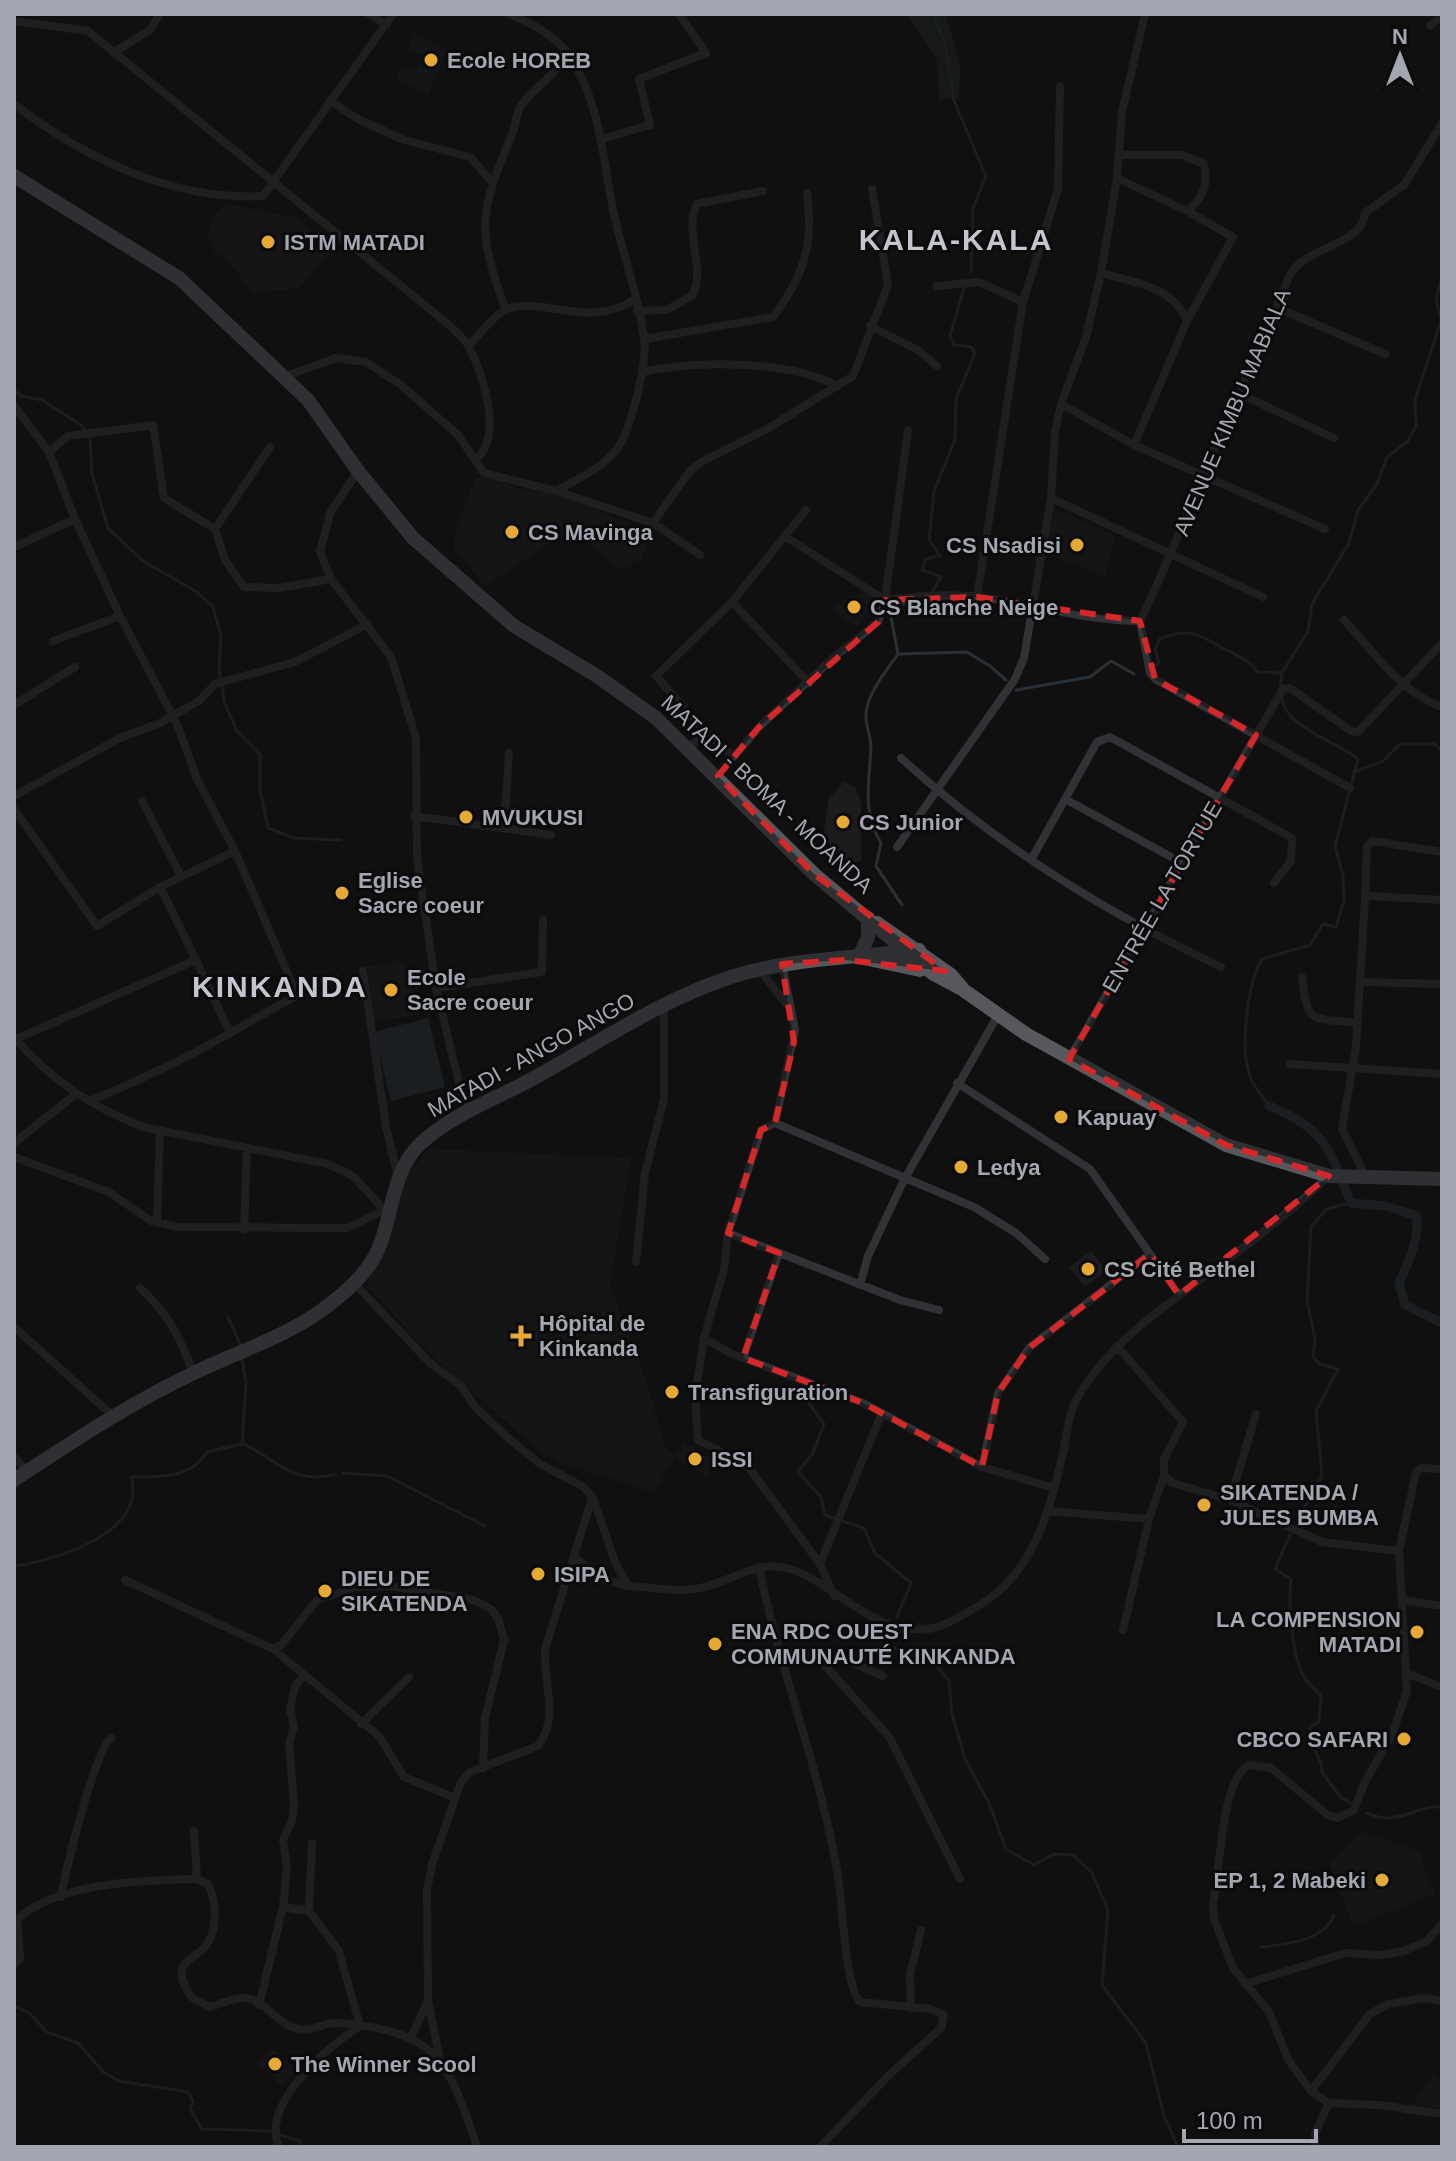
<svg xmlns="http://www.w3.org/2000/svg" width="1456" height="2161" font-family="Arial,sans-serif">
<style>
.built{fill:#1c1c1e}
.green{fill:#1d241d}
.water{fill:#293036}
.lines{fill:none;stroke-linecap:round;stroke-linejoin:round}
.stream{stroke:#293036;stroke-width:3}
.canal{stroke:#293036;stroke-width:9}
.minor{stroke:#313236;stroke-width:8}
.trunk{stroke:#56585e;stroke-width:14}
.marked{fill:none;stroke:#d62828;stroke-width:6;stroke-dasharray:16 10;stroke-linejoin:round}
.poi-dot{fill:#e5a934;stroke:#0b0b0c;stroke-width:3}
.labels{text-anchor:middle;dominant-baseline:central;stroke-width:6;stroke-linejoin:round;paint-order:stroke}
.poi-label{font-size:22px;font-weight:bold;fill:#a2a7b1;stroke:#0b0b0c;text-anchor:start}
.street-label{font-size:22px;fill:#a2a7b1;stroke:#0b0b0c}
.district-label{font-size:30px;font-weight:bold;letter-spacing:2px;fill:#c3c6ce;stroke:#0b0b0c}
</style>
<rect width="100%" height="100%" fill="#101011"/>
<!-- built -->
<path class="built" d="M415,34L447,50L428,94L396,78L402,66L415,71L423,55L408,49Z
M224,204L295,217L334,249L299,288L253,293L223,255L214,251L208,236L212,218Z
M476,477L498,479L516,488L565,494L652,536L640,559L618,570L573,528L485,586L454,548L456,526Z
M1053,508L1112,534L1115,540L1105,575L1038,551L1052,523Z
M865,590L874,595L873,602L858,627L831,610L852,595L858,597Z
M844,782L855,787L861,803V860L854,864L831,855L832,849L821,850L829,798Z
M404,962L419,1015L373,1021L368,966Z
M429,1149L631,1158L610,1284L650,1392L664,1446L675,1457L684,1443L714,1460L707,1476L675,1458L653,1492L559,1462L540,1451L437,1361L367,1287L405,1178Z
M1091,1251L1107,1271L1085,1287L1069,1267Z
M1362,1832L1418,1851L1435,1894L1353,1926L1330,1865Z
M273,2049L296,2070L280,2085L265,2068L259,2069L260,2060Z
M1434,2073L1442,2082V2109L1412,2105Z"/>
<!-- green -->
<path class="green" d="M906,14L946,15L961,69L958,98L939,100L937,61Z"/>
<!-- water -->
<path class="water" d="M428,1018L445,1087L391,1101L374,1032Z"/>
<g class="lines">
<!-- stream -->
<path class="stream" d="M933,14L945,43L954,101L986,176L973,208L971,272
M14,390L21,396L42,400L81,425L90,438L92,474L108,528L143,561L197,592L213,607L221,635L219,671L225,704L237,731L260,754V789L268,828L294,838L341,840
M932,592L941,577L922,570L926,559L940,556L929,540L934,491L955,440L956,399L975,353L971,347L954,345L950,335L965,285
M898,654L891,617L893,607L910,601
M1156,665L1159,662L1155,650L1160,639C1192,626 1199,636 1227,650C1241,658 1248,659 1258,672L1281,673
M1280,689L1282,673L1308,631L1312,604L1349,543L1358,510L1377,484L1387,457L1408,441L1416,426L1415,400L1441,321L1436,299L1442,278
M1016,690L1090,677L1111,661L1134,674
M1354,772L1383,761L1400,744H1435L1442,751
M902,905L876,866L881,843C861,809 870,782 871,746C871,736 865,725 866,715C866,695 887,670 898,654L967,652L990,666L1006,680
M1269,1106C1263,1097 1255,1088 1251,1079C1239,1051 1247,985 1262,959L1310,945L1323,924L1336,927L1344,901L1343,876L1335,846L1358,759C1336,741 1286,728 1281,697
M228,1317L241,1346
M808,1402L824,1424L813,1453L798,1472L821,1497L825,1515L864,1528L875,1553L911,1583L897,1617
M244,1444C280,1462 289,1483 334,1475
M343,1473L387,1476L485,1526
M1297,1521L1322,1476L1316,1411L1338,1369L1320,1364L1313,1357L1315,1339L1307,1301L1311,1227L1326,1209L1351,1203
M1290,1535L1275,1569L1291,1579C1288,1601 1292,1657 1304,1677C1307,1683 1316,1690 1321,1696L1319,1722L1310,1727C1308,1749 1323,1755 1322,1772L1340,1797L1354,1805
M14,1566C55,1561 148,1532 131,1477C162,1476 189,1480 207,1452L242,1444L246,1383L242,1358
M893,1633L889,1646L935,1664L949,1681L952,1714L965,1759L989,1803L1006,1849L1034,1865L1054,1854L1073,1855L1092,1873L1108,1910L1102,1985L1146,2043L1164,2116L1178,2147
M1367,1813C1398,1828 1416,1804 1442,1807
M1262,1947C1287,1944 1324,1941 1334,1915
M14,2006L29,2013L47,2032L78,2043L103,2072L119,2081L188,2092L193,2101L190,2109L202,2129L269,2131L300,2141L302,2147"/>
<!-- canal -->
<path class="canal" d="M1269,1106C1326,1129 1329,1149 1351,1203L1386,1206L1417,1216C1419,1239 1409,1262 1399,1283L1405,1305L1442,1323"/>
<!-- minor -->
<path class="minor" d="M369,14L387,25
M14,21L88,31L448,324C455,331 465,339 469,347C483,375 503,436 477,458
M1430,26L1442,16
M113,53L150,30L160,14
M330,101L358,119L404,140L470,157L491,181
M14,104C84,158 173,201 263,196L393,14
M602,139L650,125L639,79L706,53L679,14
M1117,178L1187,211C1203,199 1209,184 1204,164L1182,155H1118
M1101,273C1133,282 1173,286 1187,321L1134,445
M937,286L979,282L1023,302
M1278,308L1385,354
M506,310C475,227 480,211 513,132C517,122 515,112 523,103C539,83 552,79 568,53
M637,311L667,310L693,295C706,265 683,233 697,204L763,191
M1187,321L1233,237L1187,211
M870,326L918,350L937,366
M645,339L773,317C804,276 814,244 807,193
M469,345C479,335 492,317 505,310C538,294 590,331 635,299
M642,372C697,360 787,360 838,386
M284,377L336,358L366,362L401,385L458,435L484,473L556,491C579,478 611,465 623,439C633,417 648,361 644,338C639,298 624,258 615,219C602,162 603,107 569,55C556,36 530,22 509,14
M1240,394L1334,438
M1061,404L1134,445L1325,529
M14,406L49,452L75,519L120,616L177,724L197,779L235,851L296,993
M49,452L68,436L153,425L164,498L215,529L225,560L244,587L279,588L331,579
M358,471L330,513L320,552L331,579L391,657L416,738L417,858L436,988L466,1112
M556,491L653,523L700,555
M1051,498L1263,597
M653,523L689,472L703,461L767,429L853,376L888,285L872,189
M215,529L270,447
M786,537L885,600L908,430
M14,547L75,519
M977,597L1023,302L1058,189L1060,86
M732,602L809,683
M1344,620C1373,651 1401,693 1442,707
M1140,621C1164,573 1182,524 1203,474C1232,409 1261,343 1289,277C1303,246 1363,246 1365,213L1405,184L1442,123
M1140,621L1150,673L1155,679L1350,788
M53,641L120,616
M14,705L75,667
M706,732L656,676L732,602L806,510
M689,748L706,732L731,754L730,761L759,727L833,658L878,622L885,600C916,596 948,593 979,597C1034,604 1085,621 1140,621
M901,758C995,844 1106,913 1221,967
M14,796L120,738L160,723L199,701L215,684L295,662L368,624
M1067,800L1182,863
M142,801L181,876
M14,809L97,926L160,887L235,851
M414,816L551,835
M504,828L509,753
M897,847L1015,679L1024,658L1051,498L1055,432L1061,404L1086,337L1101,273L1117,178L1122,112L1145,14
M1031,860L1097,742L1110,737L1292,838L1291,861L1274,883
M1365,899L1367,847L1372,841L1442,852
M196,960L230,1033
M782,964L795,1030L775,1123L974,1207L1016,1233L1045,1259
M760,970L787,1005
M363,971L386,1127L398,1177
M1302,977C1308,1026 1310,1017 1356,1023
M1361,982L1442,984
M436,988L542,972L543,920
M14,1037C48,1078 94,1108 143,1127L328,1164L353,1176L389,1215
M16,1039L196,960L160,887
M1069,1059L1283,689L1290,688L1351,731L1358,732L1442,643
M1290,1064L1442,1074
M957,1083L1090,1169L1179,1295
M90,1101C133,1083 174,1064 214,1042C255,1020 292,995 336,978
M775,1123L761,1130L728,1233L724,1269L704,1338L695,1394L698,1440L746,1464L820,1564L834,1596
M14,1143L76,1094
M14,1157L109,1192L151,1221L178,1227L348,1228L384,1210
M1365,1175L1342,1129L1356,1047L1365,899L1371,896L1442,900
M157,1223L160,1130
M244,1229L247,1148
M728,1233L900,1300L939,1310
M636,1261L645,1173L664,1099V1005
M355,1284L430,1363L461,1386L475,1407L507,1437L540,1464L584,1487L593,1498L615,1562L628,1586C653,1587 674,1593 700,1588C728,1583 757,1560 786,1568C833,1580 872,1636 928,1629C944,1627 959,1617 973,1609C1032,1578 1049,1514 1063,1453C1067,1436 1068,1415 1076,1400C1110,1340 1171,1302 1226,1261C1262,1234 1296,1207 1329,1176
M860,1285L868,1256L904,1180L998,1015
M140,1288C168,1313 181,1339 193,1373
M14,1327L113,1416
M704,1338L732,1354L863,1403L982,1467L1054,1488
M743,1358L779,1253
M14,1457L28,1471
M982,1467L998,1393L1029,1348L1150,1254
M1442,1469L1421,1468L1416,1472L1399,1551L1407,1691L1393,1732L1364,1784L1354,1810L1338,1818L1329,1816L1271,1768L1248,1765C1220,1784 1221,1869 1213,1903L1214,1919L1233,1968L1269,2012L1289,2061L1311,2091L1329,2103L1379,2105L1442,2114
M1164,1476L1173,1483L1230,1500L1322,1542L1399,1551
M1230,1500L1256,1414
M1048,1511L1149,1519L1164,1476V1459L1183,1422L1117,1346
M575,1558L602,1578L626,1586
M820,1564L881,1415
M759,1567C780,1674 823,1775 839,1883C843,1911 845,1984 860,2002L931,2009L944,2015L941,2028L889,2075L820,2147
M125,1580L273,1649L379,1736L404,1777L453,1797
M1403,1600L1442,1606
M1123,1630L1149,1519
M273,1649L281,1645L317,1600L355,1587L390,1586L474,1600L491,1609L498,1618L504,1640L485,1718L483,1768
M781,1650L814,1655L821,1661L890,1738L960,1879
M814,1655L839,1657L883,1676
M1406,1673L1442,1687
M361,1724L409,1677
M194,1831L197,1879
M61,1897C64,1874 97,1745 111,1738
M309,1911L312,1843
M14,1965L20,1959L17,1919C59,1882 144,1880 197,1879L208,1884C217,1903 219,1934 202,1950C196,1955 186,1960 183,1967C178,1976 186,1989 191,1997L210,2007C222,2004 233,1997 246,1998C265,2000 278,2025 298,2029C313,2033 325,2021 340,2023C437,2032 448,2059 477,2147
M1245,1984L1345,1953L1381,1955L1404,1951L1427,1941L1442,1924
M259,2005L283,1907L287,1868L283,1840L292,1821L294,1804L289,1745L294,1726L290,1709L295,1686L304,1675
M911,2008L910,1975L921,1930
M411,2037L428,2001
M440,2060L428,2000L427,1891L432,1864L461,1782L470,1772L538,1746C560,1718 543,1681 545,1649L592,1498
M1311,2091L1370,2014L1388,2004L1424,1998L1442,2001
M279,2147C260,2103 329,2046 360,2026L339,1951L309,1911L283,1907
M1315,2147V2133L1329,2103"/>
<!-- trunk -->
<path class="trunk" d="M14,176L179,278L308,400L358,471L413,538L514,626L597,676L656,718L814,874L932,973L962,989L1026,1034L1226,1145L1329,1176L1442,1179
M868,918V937L859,957L920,970
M877,923L951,975L962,988
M14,1480C73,1441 132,1402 196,1372C241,1350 290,1336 330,1304C346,1292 361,1278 372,1261C394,1225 388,1175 420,1144C452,1114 496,1099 534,1078C598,1043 659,1001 728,978C788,958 856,958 919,950"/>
</g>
<!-- marked area -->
<path d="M0 0H1456V2161H0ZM977,597L1140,621L1155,679L1256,735L1069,1059L1226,1145L1329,1176L1179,1295L1150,1254L1029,1348L998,1393L982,1467L863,1403L743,1358L779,1253L728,1233L761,1130L775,1123L794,1042L782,964L845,960L945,971L814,874L718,776L759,727L878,622L885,600Z" fill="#101011" fill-opacity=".55" fill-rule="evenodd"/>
<path class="marked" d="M977,597L1140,621L1155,679L1256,735L1069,1059L1226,1145L1329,1176L1179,1295L1150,1254L1029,1348L998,1393L982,1467L863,1403L743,1358L779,1253L728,1233L761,1130L775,1123L794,1042L782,964L845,960L945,971L814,874L718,776L759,727L878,622L885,600Z"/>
<!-- markers -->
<g class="poi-dot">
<circle cx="431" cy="60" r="8"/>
<circle cx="268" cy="242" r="8"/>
<circle cx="512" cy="532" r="8"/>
<circle cx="1077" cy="545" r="8"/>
<circle cx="854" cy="607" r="8"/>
<circle cx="466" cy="817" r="8"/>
<circle cx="843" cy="822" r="8"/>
<circle cx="342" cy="893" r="8"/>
<circle cx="391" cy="990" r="8"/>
<circle cx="1061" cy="1117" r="8"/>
<circle cx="961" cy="1167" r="8"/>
<circle cx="1088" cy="1269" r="8"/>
<path d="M517 1324h8v8h8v8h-8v8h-8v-8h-8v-8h8z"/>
<circle cx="672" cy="1392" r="8"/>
<circle cx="695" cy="1459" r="8"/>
<circle cx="1204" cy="1505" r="8"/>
<circle cx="538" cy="1574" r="8"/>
<circle cx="325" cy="1591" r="8"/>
<circle cx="1417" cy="1632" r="8"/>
<circle cx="715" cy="1644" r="8"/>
<circle cx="1404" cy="1739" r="8"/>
<circle cx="1382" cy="1880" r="8"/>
<circle cx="275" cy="2064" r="8"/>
</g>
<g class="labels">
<!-- poi labels -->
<g class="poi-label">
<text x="447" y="60">Ecole HOREB</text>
<text x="284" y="242">ISTM MATADI</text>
<text x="528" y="532">CS Mavinga</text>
<text x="1061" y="545" text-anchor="end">CS Nsadisi</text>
<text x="870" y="607">CS Blanche Neige</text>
<text x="482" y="817">MVUKUSI</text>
<text x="859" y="822">CS Junior</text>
<text x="358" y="880">Eglise<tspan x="358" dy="25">Sacre coeur</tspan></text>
<text x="407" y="977">Ecole<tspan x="407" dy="25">Sacre coeur</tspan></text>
<text x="1077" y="1117">Kapuay</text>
<text x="977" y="1167">Ledya</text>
<text x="1104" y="1269">CS Cité Bethel</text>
<text x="539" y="1323">Hôpital de<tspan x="539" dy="25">Kinkanda</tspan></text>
<text x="688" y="1392">Transfiguration</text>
<text x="711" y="1459">ISSI</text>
<text x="1220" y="1492">SIKATENDA /<tspan x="1220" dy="25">JULES BUMBA</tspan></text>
<text x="554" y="1574">ISIPA</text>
<text x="341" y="1578">DIEU DE<tspan x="341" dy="25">SIKATENDA</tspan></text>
<text x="1401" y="1619" text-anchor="end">LA COMPENSION<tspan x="1401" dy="25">MATADI</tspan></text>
<text x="731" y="1631">ENA RDC OUEST<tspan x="731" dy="25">COMMUNAUTÉ KINKANDA</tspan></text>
<text x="1388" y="1739" text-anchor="end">CBCO SAFARI</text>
<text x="1366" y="1880" text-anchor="end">EP 1, 2 Mabeki</text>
<text x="291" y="2064">The Winner Scool</text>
</g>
<!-- street labels -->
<g class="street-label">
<text transform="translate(1232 412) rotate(-67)">AVENUE KIMBU MABIALA</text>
<text transform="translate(767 794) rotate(43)">MATADI - BOMA - MOANDA</text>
<text transform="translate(1162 897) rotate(-60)">ENTRÉE LA TORTUE</text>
<text transform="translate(531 1055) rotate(-29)">MATADI - ANGO ANGO</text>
</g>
<!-- district labels -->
<g class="district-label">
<text x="956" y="239">KALA-KALA</text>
<text x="280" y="986">KINKANDA</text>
</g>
</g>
<!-- border -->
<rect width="1456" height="2161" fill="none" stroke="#a2a7b1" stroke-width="32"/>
<!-- north arrow -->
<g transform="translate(1400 56)" stroke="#0b0b0c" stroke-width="6" paint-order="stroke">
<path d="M0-6L14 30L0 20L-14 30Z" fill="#a2a7b1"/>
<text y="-12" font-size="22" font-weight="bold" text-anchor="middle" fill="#a2a7b1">N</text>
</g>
<!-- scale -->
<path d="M1184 2129v12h132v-12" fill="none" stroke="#a2a7b1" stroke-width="4"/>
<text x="1196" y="2129" font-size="24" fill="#a2a7b1" stroke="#0b0b0c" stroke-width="6" paint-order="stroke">100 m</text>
</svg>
